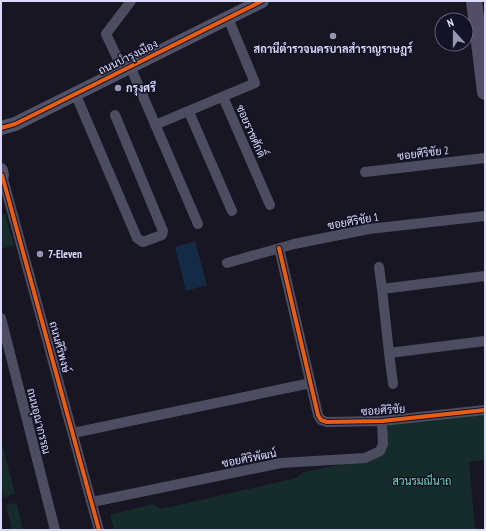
<svg xmlns="http://www.w3.org/2000/svg" width="486" height="531" font-family="'PT Sans Narrow',Sarabun,sans-serif">
<style>
.green{fill:#152c2a}
.water{fill:#132b45}
.lines{fill:none;stroke-linecap:round;stroke-linejoin:round}
.street{stroke:#4c4d61;stroke-width:10}
.secondary{stroke:#505267;stroke-width:14}
.primary{stroke:#534e66;stroke-width:16}
.cycleway-casing{stroke:#131226;stroke-width:6}
.cycleway{stroke:#e95d12;stroke-width:4}
.poi-dot{fill:#9695af;stroke:#131226;stroke-width:1.5}
.labels{text-anchor:middle;dominant-baseline:central;stroke-width:3;stroke-linejoin:round;paint-order:stroke}
.poi-label{font-size:11px;font-weight:bold;fill:#dadafb;stroke:#131226;text-anchor:start}
.street-label{font-size:11px;fill:#dadafb;stroke:#131226}
.park-label{font-size:11px;fill:#6cd5af;stroke:#131226}
</style>
<rect width="100%" height="100%" fill="#171622"/>
<!-- green -->
<path class="green" d="M5,214L14,245L1,249V215Z
M485,411V460L469,462L475,530H114L110,515L153,504L161,509L296,478L304,472L381,456L390,422Z
M1,441L15,493L4,498L1,485Z
M14,503L17,504L23,530H12L6,505Z"/>
<!-- water -->
<path class="water" d="M195,241L207,285L186,291L175,247Z"/>
<g class="lines">
<!-- street -->
<path class="street" d="M130,66L198,224
M123,70L106,34L131,1
M75,93L137,238L143,242L162,235L163,231L115,115
M223,97L270,205
M189,112L232,211
M155,125L255,83L228,18
M365,172L485,158
M2,175L99,530
M279,248L318,415L321,420L327,422L382,421L485,410
M227,263L294,244L369,229L485,216
M379,267L382,289
M485,276L382,289L389,353L485,341
M1,318L55,530
M389,353L393,384
M73,433L311,383
M92,502L281,463L365,458L380,451L383,444L382,421"/>
<!-- secondary -->
<path class="secondary" d="M1,128L15,124L262,1
M1,170L2,175"/>
<!-- primary -->
<path class="primary" d="M474,1L485,92"/>
<!-- cycleway casing -->
<g class="cycleway-casing">
<path id="cycleway" d="M1,128L15,124L262,1
M2,175L99,530
M279,248L318,415L321,420L327,422L382,421L485,410"/>
</g>
<!-- cycleway -->
<use href="#cycleway" class="cycleway"/>
</g>
<!-- markers -->
<g class="poi-dot">
<circle cx="333" cy="36" r="4"/>
<circle cx="118" cy="88" r="4"/>
<circle cx="40" cy="254" r="4"/>
</g>
<g class="labels">
<!-- poi labels -->
<g class="poi-label">
<text x="333" y="49" text-anchor="middle">สถานีตำรวจนครบาลสำราญราษฎร์</text>
<text x="126" y="88">กรุงศรี</text>
<text x="48" y="254">7-Eleven</text>
</g>
<!-- street labels -->
<g class="street-label">
<text transform="translate(128 57) rotate(-26)">ถนนบำรุงเมือง</text>
<text transform="translate(251 131) rotate(66)">ซอยราชศักดิ์</text>
<text transform="translate(423 153) rotate(-7)">ซอยศิริชัย 2</text>
<text transform="translate(353 221) rotate(-10)">ซอยศิริชัย 1</text>
<text transform="translate(60 347) rotate(75)">ถนนศิริพงษ์</text>
<text transform="translate(383 410) rotate(-4)">ซอยศิริชัย</text>
<text transform="translate(39 421) rotate(76)">ถนนอุณากรรณ</text>
<text transform="translate(249 458) rotate(-11)">ซอยศิริพัฒน์</text>
</g>
<!-- park labels -->
<g class="park-label">
<text x="422" y="481">สวนรมณีนาถ</text>
</g>
</g>
<!-- border -->
<rect width="486" height="531" fill="none" stroke="#dadafb" stroke-width="4"/>
<!-- north arrow -->
<g transform="translate(454 32) rotate(339)"><circle r="19" fill="#131226" stroke="#63627b"/>
<path d="M0-3L7 15L0 10L-7 15Z" fill="#9695af"/>
<text y="-6" font-size="11" font-weight="bold" text-anchor="middle" fill="#dadafb">N</text>
</g>
</svg>
